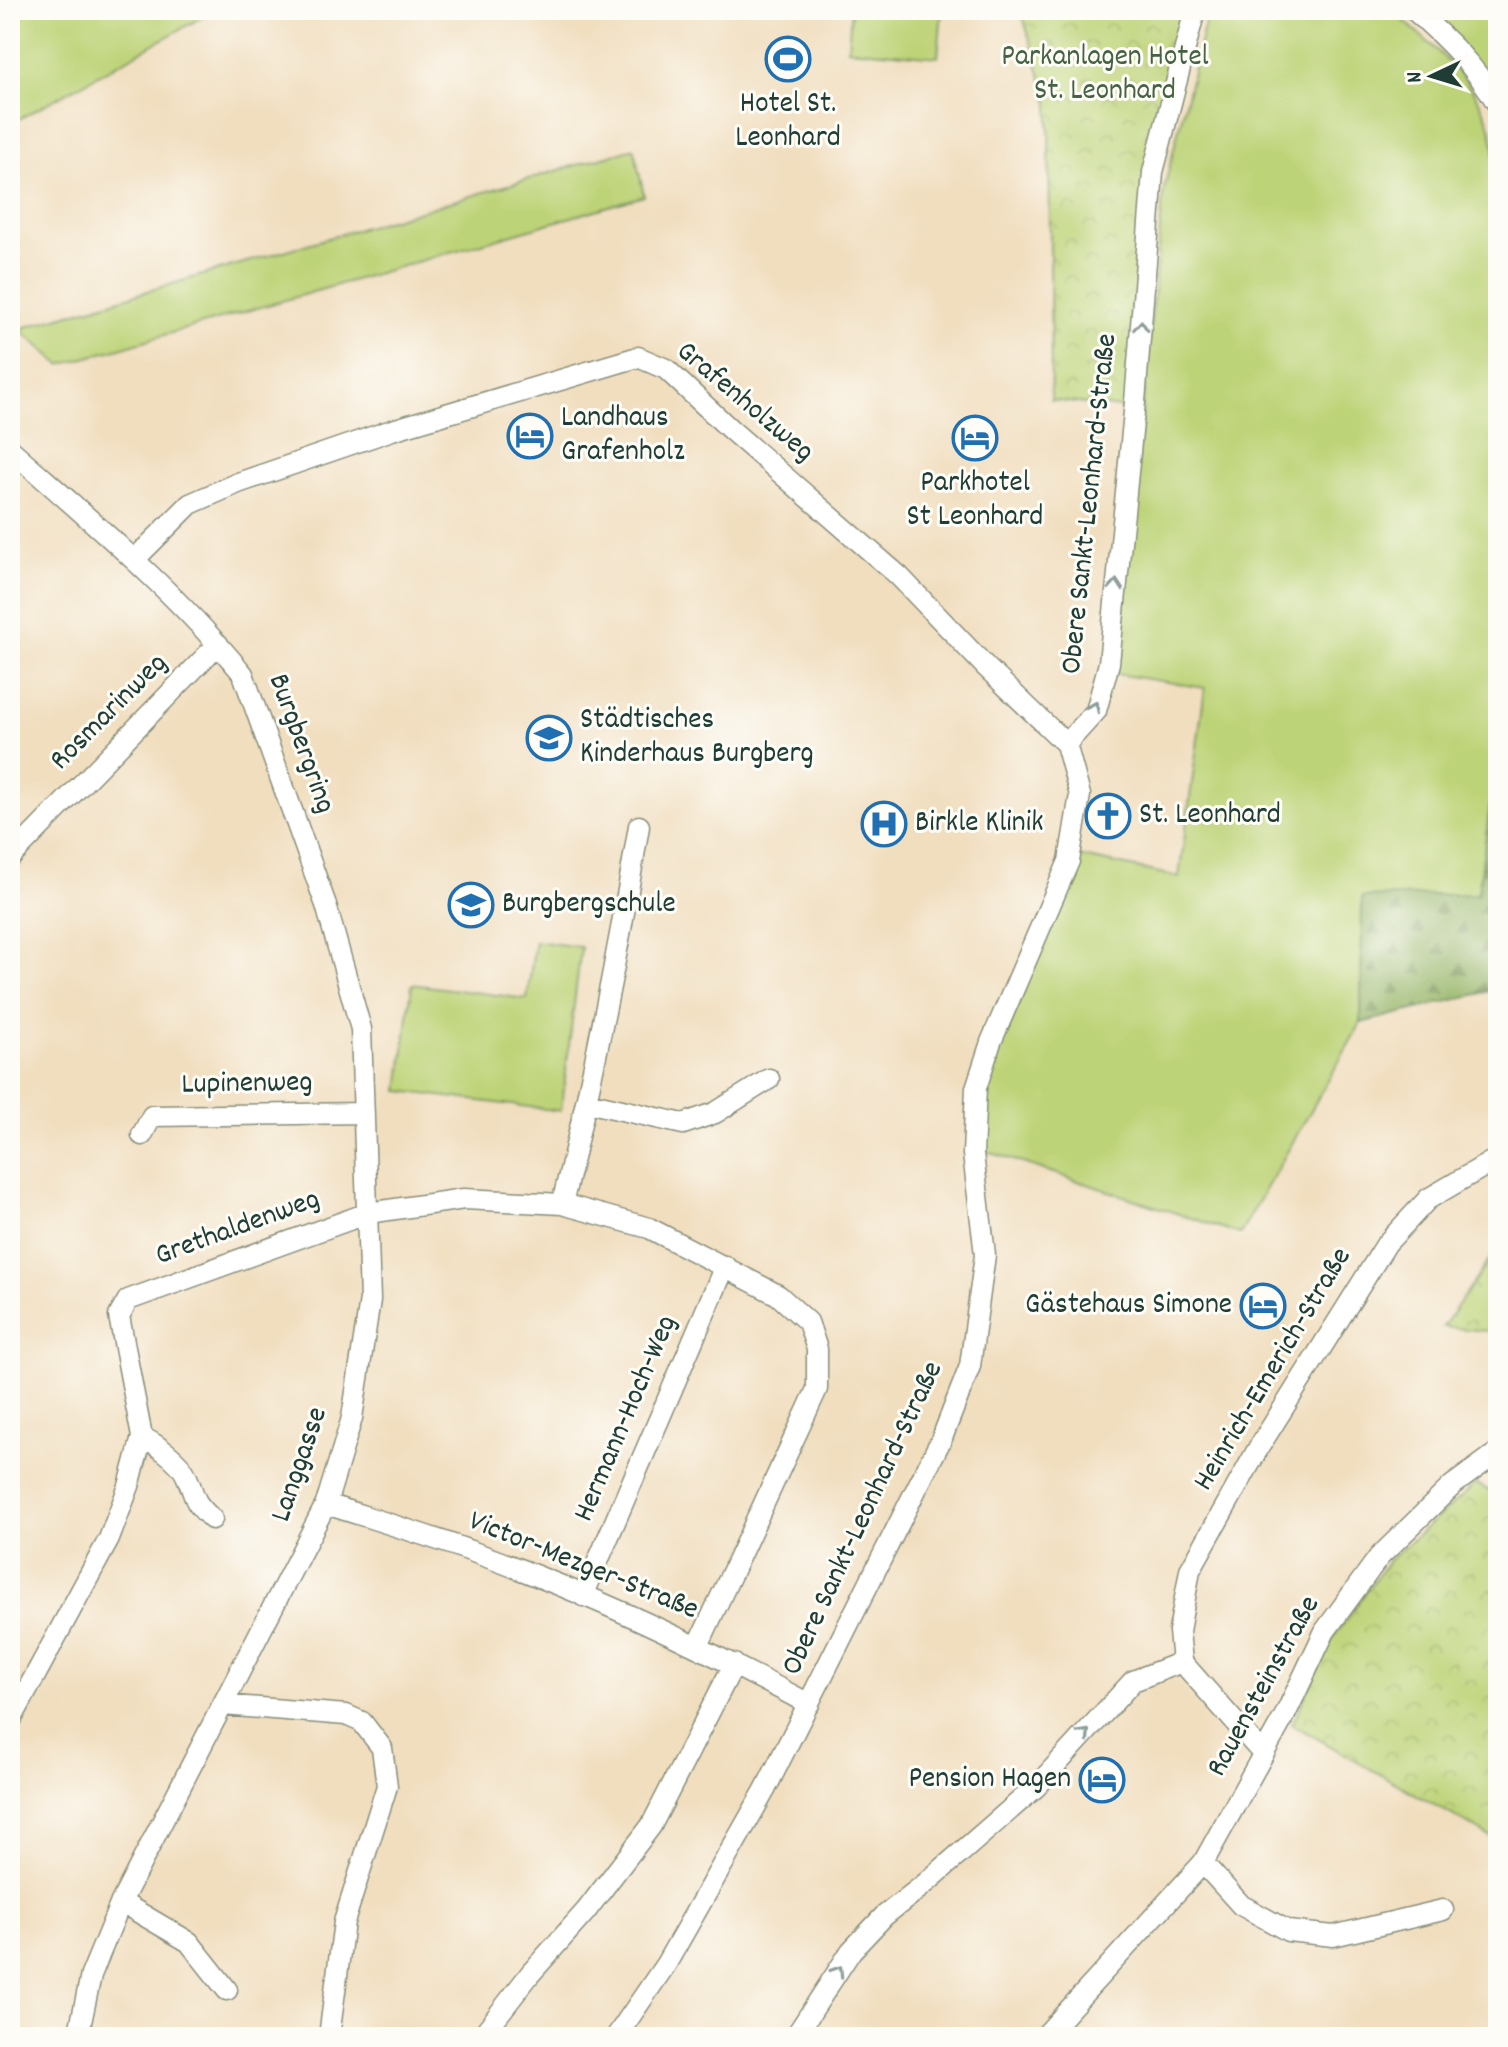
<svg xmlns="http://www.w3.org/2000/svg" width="1508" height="2047" font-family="Dekko,sans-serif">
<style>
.green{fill:#bdd377;stroke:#6e8856;stroke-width:2}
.forest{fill:url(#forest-firs);stroke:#5a794e;stroke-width:2}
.park{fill:url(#park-crowns);stroke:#6e8856;stroke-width:2}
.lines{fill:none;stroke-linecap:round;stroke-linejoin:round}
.street-casing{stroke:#888e7a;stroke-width:23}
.street{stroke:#fff;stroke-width:20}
.oneway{stroke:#8f9e9a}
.labels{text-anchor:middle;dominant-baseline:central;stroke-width:6;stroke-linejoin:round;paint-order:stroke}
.park-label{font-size:30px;fill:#466245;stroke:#fdfcf7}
.poi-label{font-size:30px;fill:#1f3d34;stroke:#fdfcf7;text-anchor:start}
.street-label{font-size:30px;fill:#1f3d34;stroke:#fdfcf7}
</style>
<defs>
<pattern id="forest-firs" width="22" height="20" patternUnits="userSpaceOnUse" patternTransform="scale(2)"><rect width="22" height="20" fill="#96b568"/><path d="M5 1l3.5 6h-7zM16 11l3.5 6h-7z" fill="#7a9456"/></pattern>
<pattern id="park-crowns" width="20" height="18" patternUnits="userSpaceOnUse" patternTransform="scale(2)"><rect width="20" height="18" fill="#bdd377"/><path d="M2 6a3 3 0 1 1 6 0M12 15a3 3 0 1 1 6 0" fill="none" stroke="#a2b668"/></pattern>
</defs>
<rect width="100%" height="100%" fill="#fdfcf7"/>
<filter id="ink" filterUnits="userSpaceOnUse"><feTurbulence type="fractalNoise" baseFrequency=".0125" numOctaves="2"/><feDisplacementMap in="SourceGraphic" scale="16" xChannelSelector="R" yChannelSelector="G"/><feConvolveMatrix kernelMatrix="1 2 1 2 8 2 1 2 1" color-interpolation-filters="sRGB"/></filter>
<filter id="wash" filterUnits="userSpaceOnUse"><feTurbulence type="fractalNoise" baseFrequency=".006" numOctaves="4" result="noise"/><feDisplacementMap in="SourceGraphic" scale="32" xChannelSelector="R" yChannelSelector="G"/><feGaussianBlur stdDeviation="1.8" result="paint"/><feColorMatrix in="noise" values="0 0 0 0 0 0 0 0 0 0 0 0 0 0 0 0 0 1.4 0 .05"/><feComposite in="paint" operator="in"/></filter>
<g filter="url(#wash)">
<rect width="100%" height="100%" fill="#f1debf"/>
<!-- green -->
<path class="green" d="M10,10H215L10,124Z
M851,10H942L938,57L848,49Z
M1210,10H1392C1426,41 1466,70 1485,113C1494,132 1495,155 1498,175V750L1478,894L1362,898L1361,1023L1240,1234L983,1150L985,1086L1078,856L1179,877L1205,688L1116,674L1164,189L1207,15Z
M1425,10H1498V92Z
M634,148L644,196L61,365L19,329Z
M535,941L581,947L561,1111L399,1091L412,984L527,999Z"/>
<!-- forest -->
<path class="forest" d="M1498,750V989L1361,1023L1362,897L1478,894Z"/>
<!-- park -->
<path class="park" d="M1021,10H1183L1149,161L1129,409L1051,400L1049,104Z
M1498,1247V1332L1443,1327Z
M1476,1484L1498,1495V1841L1292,1724L1333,1638L1388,1561Z"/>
</g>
<g filter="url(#ink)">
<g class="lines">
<!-- street casing -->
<g class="street-casing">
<path id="street" d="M1414,10C1446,38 1477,68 1498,105
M10,449C91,521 174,590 243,674L326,905L361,1029L370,1300L352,1418L326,1504L121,1902L91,1975L78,2037
M135,559L190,504L238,483L392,430L638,357L666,369L731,430L899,576L986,667L1066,744L1080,795L1069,861L991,1042L976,1088L973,1154L985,1255L970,1366L942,1438L765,1790L666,1964L616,2037
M1066,744L1096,711L1109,663L1135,402L1153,172L1195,10
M10,858L218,644
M587,1102L683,1124L715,1113L769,1079
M142,1135L152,1116L364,1113
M562,1204C593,1079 618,953 639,826
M142,1437C156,1444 180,1461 186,1475C197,1499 190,1498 212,1519
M326,1504C376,1520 427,1535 476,1553C591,1594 702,1647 809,1704
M583,1596L725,1266
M223,1705L346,1715L362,1722L382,1748L387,1786L344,1922L329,2037
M10,1722L109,1539L129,1486L142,1437L119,1316L128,1300L368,1213L464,1199L562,1204L649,1228L778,1295L808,1322L817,1349V1389L698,1646
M1263,1754L1182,1662L1179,1631L1190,1570L1259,1447L1387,1243L1428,1199L1498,1158
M1203,1863L1241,1905L1288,1931L1333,1936L1443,1910
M121,1902L189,1942L227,1990
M481,2037L530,1974L586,1911L651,1826L734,1664
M795,2037L851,1951L884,1916L926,1883L1036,1787L1133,1681L1182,1662
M1044,2037L1203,1863L1285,1715L1325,1631L1379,1557L1453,1485L1498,1452"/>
</g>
<!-- street -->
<use href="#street" class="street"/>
</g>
<!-- one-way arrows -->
<defs><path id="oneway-chevron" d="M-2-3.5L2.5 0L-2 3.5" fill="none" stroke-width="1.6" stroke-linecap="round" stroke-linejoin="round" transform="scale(2)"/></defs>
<g class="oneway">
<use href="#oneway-chevron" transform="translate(1141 326) rotate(-86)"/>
<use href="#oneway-chevron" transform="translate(1116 585) rotate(-85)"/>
<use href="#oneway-chevron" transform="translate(1094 707) rotate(-64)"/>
<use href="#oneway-chevron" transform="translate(1085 1734) rotate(-47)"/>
<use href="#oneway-chevron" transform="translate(838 1971) rotate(-57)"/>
</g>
</g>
<!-- icons -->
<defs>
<g id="stadium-ring" transform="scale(2.3)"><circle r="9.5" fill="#fdfcf7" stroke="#1f6fb2" stroke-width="1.5"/><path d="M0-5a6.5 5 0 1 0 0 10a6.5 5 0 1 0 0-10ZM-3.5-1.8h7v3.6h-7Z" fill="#1f6fb2"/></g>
<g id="hotel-ring" transform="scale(2.3)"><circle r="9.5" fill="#fdfcf7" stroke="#1f6fb2" stroke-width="1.5"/><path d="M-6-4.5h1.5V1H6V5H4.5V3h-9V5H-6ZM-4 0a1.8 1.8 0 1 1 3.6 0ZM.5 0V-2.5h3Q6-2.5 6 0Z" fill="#1f6fb2"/></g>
<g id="school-ring" transform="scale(2.3)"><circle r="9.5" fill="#fdfcf7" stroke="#1f6fb2" stroke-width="1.5"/><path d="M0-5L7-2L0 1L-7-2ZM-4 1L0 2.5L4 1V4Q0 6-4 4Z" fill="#1f6fb2"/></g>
<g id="church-ring" transform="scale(2.3)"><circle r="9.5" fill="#fdfcf7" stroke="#1f6fb2" stroke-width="1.5"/><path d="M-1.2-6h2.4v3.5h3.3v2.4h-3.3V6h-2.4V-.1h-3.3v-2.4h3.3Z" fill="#1f6fb2"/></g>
<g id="hospital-ring" transform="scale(2.3)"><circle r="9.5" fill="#fdfcf7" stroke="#1f6fb2" stroke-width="1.5"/><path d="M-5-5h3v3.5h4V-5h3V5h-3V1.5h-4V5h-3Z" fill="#1f6fb2"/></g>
</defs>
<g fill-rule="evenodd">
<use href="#stadium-ring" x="788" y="59"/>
<use href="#hotel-ring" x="530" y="436"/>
<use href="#hotel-ring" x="975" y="438"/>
<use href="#school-ring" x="549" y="738"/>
<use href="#church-ring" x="1108" y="816"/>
<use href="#hospital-ring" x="884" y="824"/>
<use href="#school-ring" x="471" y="905"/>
<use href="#hotel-ring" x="1263" y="1306"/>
<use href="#hotel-ring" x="1102" y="1780"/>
</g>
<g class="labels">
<!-- park labels -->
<g class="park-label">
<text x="1105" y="58">Parkanlagen Hotel<tspan x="1105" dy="34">St. Leonhard</tspan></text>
</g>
<!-- poi labels -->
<g class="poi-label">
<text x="788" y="105" text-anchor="middle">Hotel St.<tspan x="788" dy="34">Leonhard</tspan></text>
<text x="561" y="419">Landhaus<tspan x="561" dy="34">Grafenholz</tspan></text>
<text x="975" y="484" text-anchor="middle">Parkhotel<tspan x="975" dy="34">St Leonhard</tspan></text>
<text x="580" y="721">Städtisches<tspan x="580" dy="34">Kinderhaus Burgberg</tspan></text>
<text x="1139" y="816">St. Leonhard</text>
<text x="915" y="824">Birkle Klinik</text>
<text x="502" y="905">Burgbergschule</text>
<text x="1232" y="1306" text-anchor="end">Gästehaus Simone</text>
<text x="1071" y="1780" text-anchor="end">Pension Hagen</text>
</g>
<!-- street labels -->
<g class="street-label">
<text transform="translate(744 403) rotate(40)">Grafenholzweg</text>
<text transform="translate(1091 504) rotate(-84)">Obere Sankt-Leonhard-Straße</text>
<text transform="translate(110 713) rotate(-45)">Rosmarinweg</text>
<text transform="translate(300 744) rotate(70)">Burgbergring</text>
<text transform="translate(247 1085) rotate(-1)">Lupinenweg</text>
<text transform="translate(238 1229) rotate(-20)">Grethaldenweg</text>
<text transform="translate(1274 1370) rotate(-59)">Heinrich-Emerich-Straße</text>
<text transform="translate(627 1419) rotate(-67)">Hermann-Hoch-Weg</text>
<text transform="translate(301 1465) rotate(-71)">Langgasse</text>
<text transform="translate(864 1519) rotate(-65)">Obere Sankt-Leonhard-Straße</text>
<text transform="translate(583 1567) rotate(22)">Victor-Mezger-Straße</text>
<text transform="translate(1265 1687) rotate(-61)">Rauensteinstraße</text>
</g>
</g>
<!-- margin -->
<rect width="1508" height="2047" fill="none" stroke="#fdfcf7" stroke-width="40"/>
<!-- north arrow -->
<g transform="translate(1432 76) rotate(266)" stroke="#fdfcf7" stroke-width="6" paint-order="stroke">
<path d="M0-6L14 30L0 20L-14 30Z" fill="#1f3d34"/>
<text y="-12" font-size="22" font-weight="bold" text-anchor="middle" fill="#1f3d34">N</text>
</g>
</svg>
